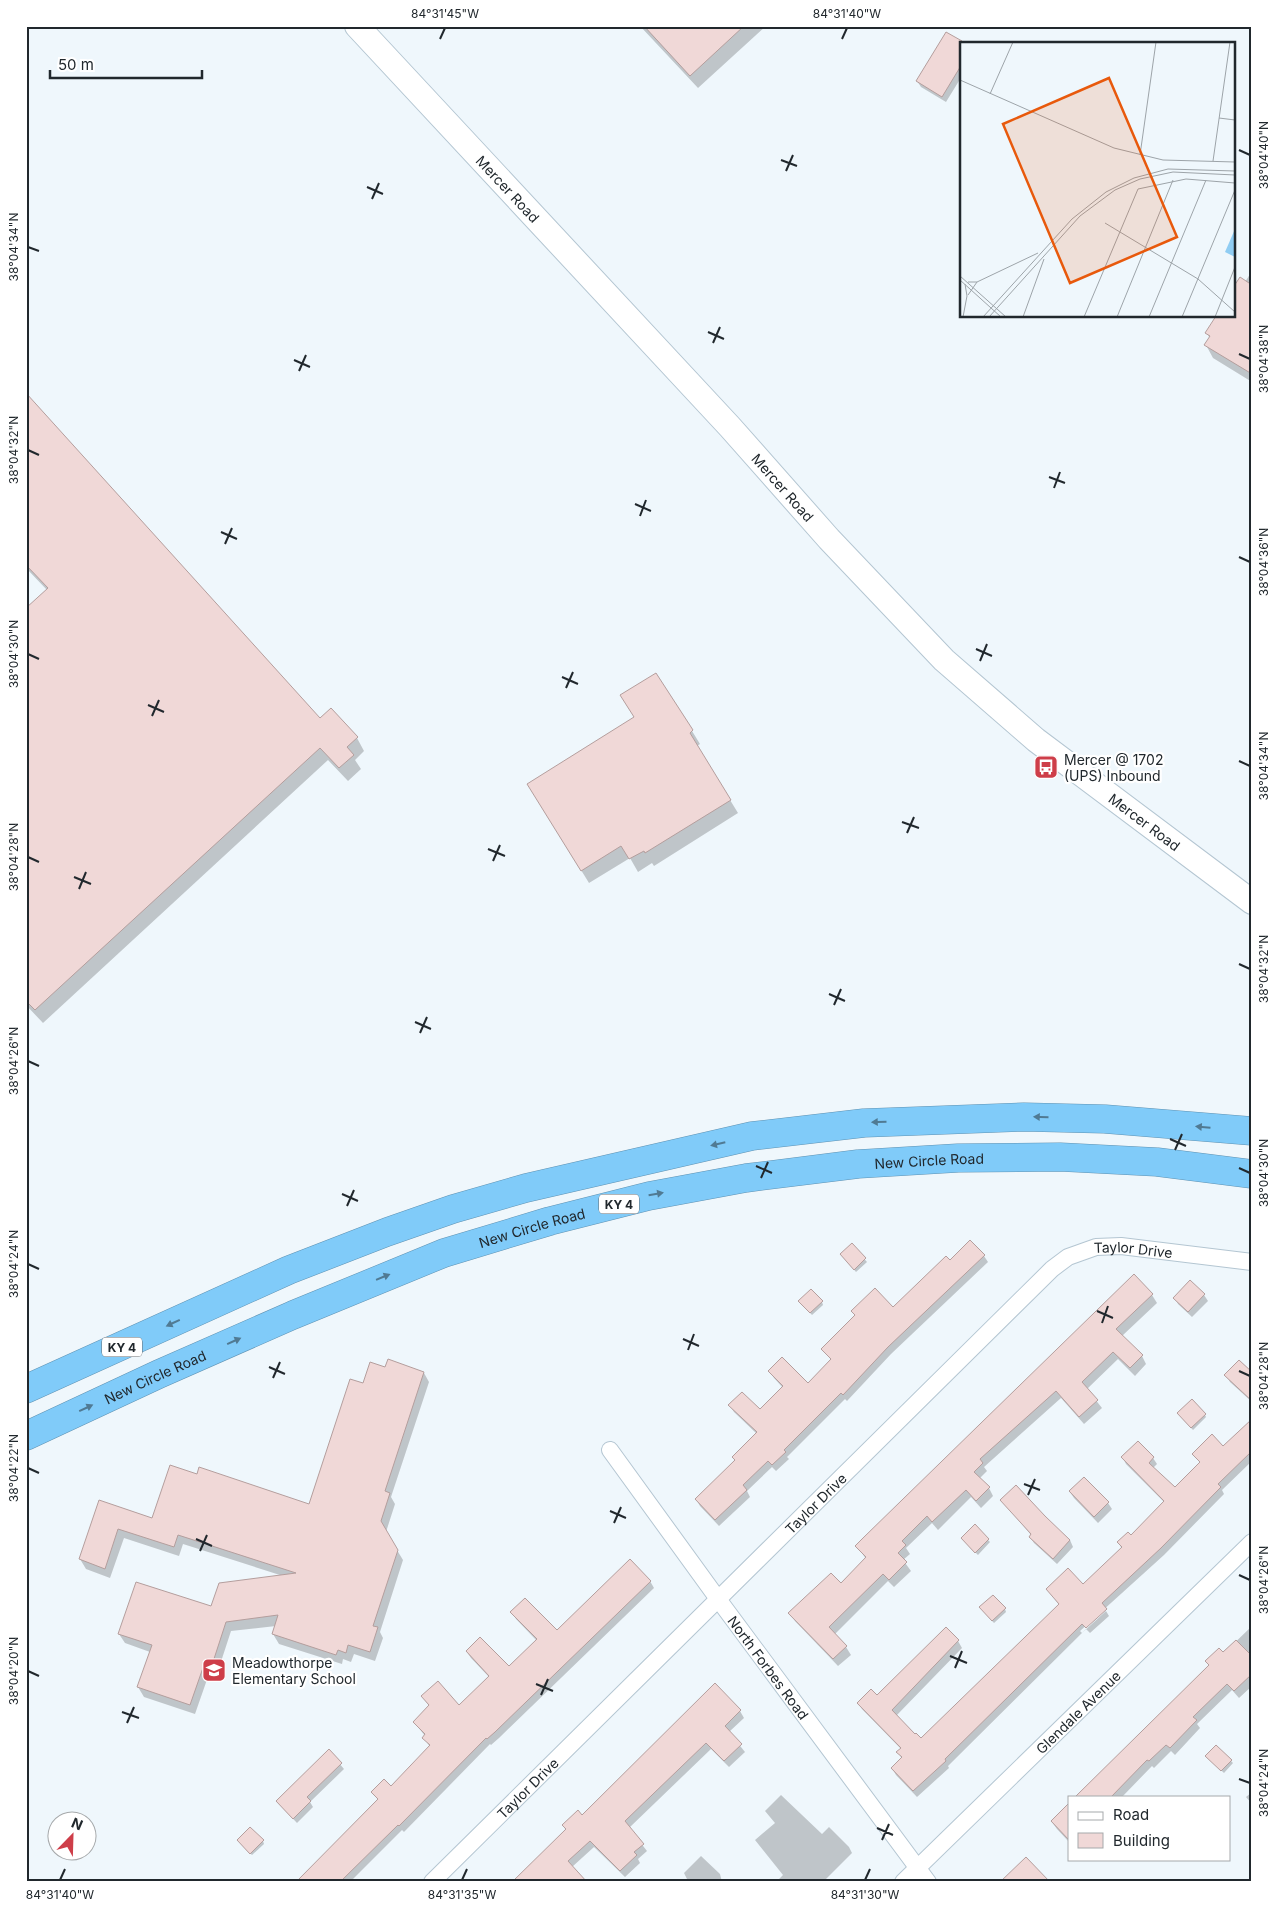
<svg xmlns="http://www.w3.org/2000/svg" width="1278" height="1908" font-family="Inter,sans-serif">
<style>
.shadow{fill:#0003}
.building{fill:#f0d8d7;stroke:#b49e9d}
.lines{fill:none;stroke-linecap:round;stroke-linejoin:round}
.street-casing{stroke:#b4c6d2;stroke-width:18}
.secondary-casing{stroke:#b4c6d2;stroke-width:26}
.highway-casing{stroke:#5f92b2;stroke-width:29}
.street{stroke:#fff;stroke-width:16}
.secondary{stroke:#fff;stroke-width:24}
.highway{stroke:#80cbf9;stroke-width:28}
.oneway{fill:#507a93}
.ticks{fill:none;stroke:#21282d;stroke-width:2}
.labels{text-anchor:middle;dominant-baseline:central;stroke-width:4.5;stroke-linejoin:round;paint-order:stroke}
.shield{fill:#fff;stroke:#64686c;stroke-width:1}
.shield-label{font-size:12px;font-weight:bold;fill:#21282d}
.street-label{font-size:14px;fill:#21282d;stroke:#fff}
.poi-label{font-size:14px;fill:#21282d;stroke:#fff;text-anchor:start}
.inset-road{fill:none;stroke:#9da4a9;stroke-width:1}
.view{fill:#e8590c;fill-opacity:0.15;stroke:#e8590c;stroke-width:2.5}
.inset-edge{fill:none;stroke:#21282d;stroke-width:2.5}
.neatline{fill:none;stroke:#21282d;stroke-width:2}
.ticks-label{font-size:12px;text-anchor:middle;fill:#21282d}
</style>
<rect width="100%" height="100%" fill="#eff7fc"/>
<!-- shadow -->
<path class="shadow" d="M640,26H766L698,88Z
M946,33L964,44H962V76L946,102L921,87L917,81Z
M1252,271V382L1213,358L1206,345L1210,339L1207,333L1234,316L1245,282Z
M26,395L320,720L331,710L357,738L364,751L355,760L361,769L348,781L328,760L43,1023L26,1005V609L47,590L26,568Z
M673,700L700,744L697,746L738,813L654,866L652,863L638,872L630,858L589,883L536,797Z
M852,1245L867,1262L856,1272L843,1257Z
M984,1256L988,1262L891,1354L847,1401L845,1399L787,1457L789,1459L776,1471L772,1467L747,1491L750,1497L719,1526L700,1506L696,1499L736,1461L757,1434L734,1412L730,1406L760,1411L783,1388L774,1378L770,1372L808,1384L831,1360L823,1349L855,1316L853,1311L893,1308L950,1262Z
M1190,1282L1204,1295L1208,1301L1192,1317L1178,1304L1175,1298Z
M1152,1295L1157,1303L1122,1336L1142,1356L1146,1364L1135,1376L1118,1359L1087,1389L1102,1408L1084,1424L1061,1398L984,1467L987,1471L979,1479L989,1488L993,1496L981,1508L971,1497L938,1530L932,1523L906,1548L910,1554L903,1560L911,1571L894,1587L888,1581L834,1635L846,1647L851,1655L838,1666L795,1621L790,1613L840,1585L866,1559L857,1546Z
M822,1302L823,1305L812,1315L802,1304Z
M386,1368L424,1373L429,1382L391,1497L395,1504L386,1532L403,1560L380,1632L383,1638L375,1661L354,1654L351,1662L343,1659L342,1664L279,1644L273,1634L276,1626L231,1631L217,1674L210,1671L195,1714L144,1697L138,1687L150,1652L125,1643L119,1634L212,1608L283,1576L183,1544L179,1556L124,1538L110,1578L86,1569L80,1559L100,1502L153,1520L310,1505L364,1385Z
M1252,1374V1402L1230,1382L1226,1375Z
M1205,1415L1206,1417L1193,1430L1180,1416Z
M1252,1420V1461L1222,1490L1224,1494L1164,1555L1080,1631L1082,1633L1106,1611L1109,1616L1090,1633L1086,1629L948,1766L949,1768L917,1797L896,1775L892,1768L902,1759L898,1752L901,1749L862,1709L858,1703L877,1697L946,1629L958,1641L962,1648L896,1716L921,1740L1059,1605L1052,1595L1083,1585L1122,1549L1118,1542L1131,1537L1164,1502L1126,1464L1123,1458L1138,1443L1153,1458L1157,1464L1153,1468L1175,1489L1200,1463L1194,1454L1223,1448Z
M1084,1479L1108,1503L1112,1509L1098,1523L1074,1498L1070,1492Z
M1002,1500L1070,1540L1073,1547L1057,1564L1034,1543L1030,1537L1031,1535Z
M988,1540L990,1542L978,1555L964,1541Z
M650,1581L654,1588L499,1738L491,1745L490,1744L404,1832L402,1830L350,1882H298L378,1800L373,1793L391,1788L430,1747L424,1738L425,1736L414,1722L429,1706L422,1696L459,1707L489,1677L471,1658L467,1652L509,1668L537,1641L516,1619L512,1612L557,1632Z
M1005,1609L1006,1612L994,1623L982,1610Z
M1252,1626V1686L1239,1698L1232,1690L1197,1724L1200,1728L1175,1755L1171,1751L1154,1768L1152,1766L1122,1797H1078L1210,1667L1207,1661L1223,1654Z
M715,1684L740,1711L744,1718L729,1732L745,1752L729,1767L711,1749L629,1828L647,1851L638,1859L640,1863L625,1877L594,1847L572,1867L513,1882L566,1831L563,1825L582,1816Z
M329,1751L344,1769L310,1802L313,1807L297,1823L277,1802Z
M1208,1758L1231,1761L1233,1763L1224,1773Z
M1252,1792V1804L1246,1797Z
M781,1795L822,1834L829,1827L849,1847L852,1853L823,1882H776L783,1875L755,1840L775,1823L765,1811Z
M1069,1805V1842L1057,1829L1052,1822Z
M263,1841L264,1844L252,1855L240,1843Z
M701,1856L720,1874L722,1882H690L687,1879L684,1873Z"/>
<!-- building -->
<path class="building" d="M644,26H744L690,76Z
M946,32L962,41V64L942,97L916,81Z
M1240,277L1252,285V374L1204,345L1210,336L1205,333L1216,316H1234V286Z
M26,393L320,718L331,708L358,737L347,747L354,755L339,768L320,748L35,1010L26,1001V608L48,588L26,565Z
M656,673L693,730L690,733L731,800L645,853L644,851L629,859L621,846L581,871L527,784L634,717L620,695Z
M970,1240L985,1255L888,1347L843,1395L841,1393L784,1450L786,1452L772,1465L768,1461L743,1485L747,1490L715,1520L695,1499L735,1460L732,1457L757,1432L728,1405L742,1392L760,1409L783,1386L768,1371L782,1357L808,1383L831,1359L821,1349L855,1315L851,1311L875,1288L893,1307L946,1256L950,1260Z
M852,1243L866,1258L854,1270L840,1254Z
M1134,1274L1153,1294L1116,1329L1143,1355L1130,1368L1113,1352L1082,1382L1098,1400L1079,1417L1056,1391L980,1459L983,1463L974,1472L990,1487L976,1501L966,1490L932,1522L927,1516L902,1541L906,1545L898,1553L907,1562L889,1580L883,1574L829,1627L847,1646L833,1659L788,1613L831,1573L841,1583L866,1557L855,1546L863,1538Z
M1190,1280L1205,1294L1188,1312L1173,1298Z
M811,1289L823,1301L810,1313L798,1301Z
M388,1359L424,1372L385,1491L390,1493L381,1521L398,1550L373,1626L378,1627L370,1652L348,1645L346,1653L338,1650L336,1655L272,1634L278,1615L226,1622L212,1665L205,1662L190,1705L137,1687L152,1645L118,1634L136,1582L211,1606L219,1583L296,1573L178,1535L174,1547L118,1529L105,1569L79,1559L99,1500L152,1518L170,1465L197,1474L199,1467L309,1504L350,1379L363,1383L370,1362L385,1367Z
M1239,1360L1252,1372V1401L1224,1375Z
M1192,1399L1206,1414L1191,1428L1177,1413Z
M1252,1419V1451L1218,1484L1221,1487L1161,1548L1102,1603L1107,1609L1086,1628L1082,1624L945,1759L946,1761L913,1791L891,1768L902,1757L896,1752L901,1748L857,1703L871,1689L877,1695L946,1627L959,1640L892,1710L915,1734L916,1733L921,1738L1059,1604L1046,1589L1068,1568L1083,1584L1122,1547L1117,1542L1128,1532L1131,1535L1164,1501L1121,1457L1138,1441L1154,1457L1149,1463L1175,1487L1200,1462L1192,1454L1212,1434L1223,1446Z
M1084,1477L1109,1502L1094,1517L1069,1491Z
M1016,1485L1045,1516L1070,1540L1053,1559L1029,1537L1031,1534L1000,1500Z
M975,1524L989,1539L975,1553L961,1538Z
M630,1559L651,1581L495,1732L487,1739L486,1738L399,1826L398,1825L340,1882H296L378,1799L371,1792L384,1779L391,1786L430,1745L422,1738L425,1734L413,1722L429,1705L421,1696L438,1681L459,1705L489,1676L466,1651L480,1637L509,1666L537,1639L510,1612L525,1598L557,1630Z
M993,1595L1006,1608L992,1621L979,1607Z
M1236,1640L1252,1656V1674L1234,1691L1227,1684L1193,1717L1197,1720L1170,1748L1166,1745L1149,1761L1147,1760L1111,1797H1075L1209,1665L1205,1661L1219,1648L1223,1652Z
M715,1683L741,1710L725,1726L742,1744L724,1761L706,1743L625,1821L644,1844L634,1852L637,1855L620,1871L590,1841L568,1861L587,1882H512L566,1829L562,1825L578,1810L582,1815Z
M1216,1745L1232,1760L1221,1771L1205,1756Z
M329,1749L342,1763L307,1797L311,1801L293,1819L276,1801Z
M1069,1803V1840L1051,1821Z
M250,1827L264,1840L250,1854L237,1840Z
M1026,1857L1050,1882H1000Z"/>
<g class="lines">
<!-- street casing -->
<g class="street-casing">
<g id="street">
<path id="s1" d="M610,1450L718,1599L928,1882"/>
<path id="s2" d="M432,1882L1052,1269L1068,1257L1096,1247L1121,1246L1252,1262"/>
<path id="s3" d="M903,1882L1252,1542"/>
</g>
</g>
<!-- secondary casing -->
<g class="secondary-casing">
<g id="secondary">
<path id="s4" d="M357,26L730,427L829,539L944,660L1036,740L1252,902"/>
</g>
</g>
<!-- highway casing -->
<g class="highway-casing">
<g id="highway">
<path d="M26,1389L289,1270L387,1232L453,1209L526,1188L752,1136L864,1123L1024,1117L1105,1119L1252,1131"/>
<path id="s5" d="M26,1436L159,1374L293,1315L444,1253L550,1221L649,1196L746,1178L858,1164L958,1158L1060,1157L1157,1162L1252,1174"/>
</g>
</g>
<!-- street -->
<use href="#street" class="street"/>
<!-- secondary -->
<use href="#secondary" class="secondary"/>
<!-- highway -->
<use href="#highway" class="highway"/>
</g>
<!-- one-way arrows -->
<defs><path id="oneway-solid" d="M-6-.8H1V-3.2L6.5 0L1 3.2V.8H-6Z" transform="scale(1.25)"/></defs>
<g class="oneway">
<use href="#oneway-solid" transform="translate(1041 1117) rotate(-178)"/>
<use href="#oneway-solid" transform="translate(879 1122) rotate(178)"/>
<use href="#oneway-solid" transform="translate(1203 1127) rotate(-175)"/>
<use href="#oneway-solid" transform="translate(718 1144) rotate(167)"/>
<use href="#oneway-solid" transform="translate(656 1194) rotate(-10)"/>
<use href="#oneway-solid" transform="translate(383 1277) rotate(-22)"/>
<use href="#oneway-solid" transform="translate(173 1323) rotate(155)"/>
<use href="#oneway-solid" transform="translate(234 1341) rotate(-24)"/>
<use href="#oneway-solid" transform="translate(86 1408) rotate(-25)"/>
</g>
<!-- ticks -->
<path class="ticks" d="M440,39L445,28M842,39L847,28M1239,150L1250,155M781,160L797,166M786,171L793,155M367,187L383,194M372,199L379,183M28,247L39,251M708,332L724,339M713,343L720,327M1239,354L1250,359M294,360L310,367M299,371L306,355M28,450L39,455M1049,477L1065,483M1054,488L1060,472M635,504L651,511M640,516L646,500M221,532L237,539M225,544L232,528M1239,557L1250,562M976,649L992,656M28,654L39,659M980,661L987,644M562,677L578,684M566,688L573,672M148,705L164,712M152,716L159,700M1239,761L1250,766M902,822L919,828M907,833L914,817M488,849L505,856M28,857L39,862M493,861L500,845M74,877L91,884M79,889L86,872M1239,964L1250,969M829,994L845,1001M834,1005L841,989M415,1022L431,1029M420,1033L427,1017M28,1061L39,1066M1170,1139L1186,1146M1175,1150L1182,1134M756,1166L772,1173M1239,1168L1250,1173M761,1178L768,1162M342,1194L358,1201M347,1206L354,1190M28,1264L39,1269M1097,1311L1113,1318M1102,1323L1108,1306M683,1339L699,1346M688,1350L694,1334M269,1367L285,1374M1239,1371L1250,1376M273,1378L280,1362M28,1468L39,1473M1024,1484L1040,1490M1028,1495L1035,1479M610,1511L626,1518M614,1523L621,1507M196,1539L212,1546M200,1551L207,1535M1239,1575L1250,1580M950,1656L967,1663M955,1668L962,1651M28,1671L39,1676M536,1684L553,1691M541,1695L548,1679M122,1712L139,1718M127,1723L134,1707M1239,1779L1250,1783M877,1828L893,1835M882,1840L889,1824M60,1880L65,1869M462,1880L467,1869M865,1880L870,1869"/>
<!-- icons -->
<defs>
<g id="bus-square" transform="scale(1.25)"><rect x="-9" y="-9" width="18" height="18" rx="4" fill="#ce3e49" stroke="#fff"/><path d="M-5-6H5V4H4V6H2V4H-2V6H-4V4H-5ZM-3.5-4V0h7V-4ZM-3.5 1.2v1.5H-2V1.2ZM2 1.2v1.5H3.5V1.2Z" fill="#fff"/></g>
<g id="school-square" transform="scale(1.25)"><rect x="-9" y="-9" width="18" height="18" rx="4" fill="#ce3e49" stroke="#fff"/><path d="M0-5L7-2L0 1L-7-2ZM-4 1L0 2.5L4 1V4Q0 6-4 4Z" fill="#fff"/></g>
</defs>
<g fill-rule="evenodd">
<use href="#bus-square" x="1046" y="767"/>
<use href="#school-square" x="214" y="1670"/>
</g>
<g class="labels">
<!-- shield labels -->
<g class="shield">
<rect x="599" y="1194.5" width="40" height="19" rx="4"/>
<rect x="102" y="1337.5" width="40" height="19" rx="4"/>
</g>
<g class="shield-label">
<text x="619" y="1204">KY 4</text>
<text x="122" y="1347">KY 4</text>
</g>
<!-- street labels -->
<g class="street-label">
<text stroke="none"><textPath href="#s4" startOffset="222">Mercer Road</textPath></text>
<text stroke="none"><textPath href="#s4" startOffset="628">Mercer Road</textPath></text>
<text stroke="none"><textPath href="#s4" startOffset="1122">Mercer Road</textPath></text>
<text stroke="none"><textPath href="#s5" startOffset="952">New Circle Road</textPath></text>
<text stroke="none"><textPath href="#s5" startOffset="548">New Circle Road</textPath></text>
<text stroke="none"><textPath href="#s2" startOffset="959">Taylor Drive</textPath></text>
<text stroke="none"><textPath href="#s5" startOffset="142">New Circle Road</textPath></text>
<text stroke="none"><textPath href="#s2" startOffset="539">Taylor Drive</textPath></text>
<text stroke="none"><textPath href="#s1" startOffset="269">North Forbes Road</textPath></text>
<text stroke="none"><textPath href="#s3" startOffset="244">Glendale Avenue</textPath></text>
<text stroke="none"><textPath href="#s2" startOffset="134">Taylor Drive</textPath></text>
</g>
<!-- poi labels -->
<g class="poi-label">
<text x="1064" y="759">Mercer @ 1702<tspan x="1064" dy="16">(UPS) Inbound</tspan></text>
<text x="232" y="1662">Meadowthorpe<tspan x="232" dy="16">Elementary School</tspan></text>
</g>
</g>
<!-- overview -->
<g transform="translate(960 42)">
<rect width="275" height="275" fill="#eff7fc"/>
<path d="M275,187V215L265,210Z" fill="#90cdf3"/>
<path class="inset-road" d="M0,38L154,106L203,118L275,120M30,52L53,0M259,76L275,78M180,113L196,0M253,119L270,0M145,181L238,237L275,270M0,234L46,275M0,238L41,275M8,240H17L78,211M8,253L17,240M3,275L7,254L5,242M23,275L112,177L146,150L174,136L208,127L275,129M29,275L120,174L155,148L180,137L213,130L275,133M63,275L84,217M124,275L178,147L226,137L275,141M157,275L213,138M189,275L246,138M222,275L275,148M255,275L275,225"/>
<path class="view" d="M149,36L217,195L110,241L43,82Z"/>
<rect width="275" height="275" class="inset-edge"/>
</g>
<!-- border -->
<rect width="1278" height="1908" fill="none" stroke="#ffffff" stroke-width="55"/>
<!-- legend -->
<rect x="1068" y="1796" width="162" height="65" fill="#ffffff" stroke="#a6a9ab"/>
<rect x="1078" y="1812" width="25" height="8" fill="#ffffff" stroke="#a6a9ab"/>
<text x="1113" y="1820" font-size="15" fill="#21282d">Road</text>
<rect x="1078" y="1833" width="25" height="15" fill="#f0d8d7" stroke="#a6a9ab"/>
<text x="1113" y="1846" font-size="15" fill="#21282d">Building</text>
<!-- north arrow -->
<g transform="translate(72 1836) rotate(23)"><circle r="24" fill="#ffffff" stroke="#a6a9ab"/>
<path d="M0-4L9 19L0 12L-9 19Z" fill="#ce3e49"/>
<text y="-8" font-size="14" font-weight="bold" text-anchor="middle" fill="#21282d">N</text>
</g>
<!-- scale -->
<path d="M50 70v8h152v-8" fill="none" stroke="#21282d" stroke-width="2.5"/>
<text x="58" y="70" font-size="15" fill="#21282d" stroke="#ffffff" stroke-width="4" paint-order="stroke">50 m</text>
<rect x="28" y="28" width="1222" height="1852" class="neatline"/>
<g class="ticks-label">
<text x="445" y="18">84°31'45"W</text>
<text x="847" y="18">84°31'40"W</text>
<text transform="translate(1264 155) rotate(-90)" y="4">38°04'40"N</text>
<text transform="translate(14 247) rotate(-90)" y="4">38°04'34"N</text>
<text transform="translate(1264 359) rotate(-90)" y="4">38°04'38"N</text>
<text transform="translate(14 450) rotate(-90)" y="4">38°04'32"N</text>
<text transform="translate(1264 562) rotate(-90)" y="4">38°04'36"N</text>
<text transform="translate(14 654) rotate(-90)" y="4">38°04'30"N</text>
<text transform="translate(1264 766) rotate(-90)" y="4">38°04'34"N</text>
<text transform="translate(14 857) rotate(-90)" y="4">38°04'28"N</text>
<text transform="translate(1264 969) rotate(-90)" y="4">38°04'32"N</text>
<text transform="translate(14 1061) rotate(-90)" y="4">38°04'26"N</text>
<text transform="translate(1264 1173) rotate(-90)" y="4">38°04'30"N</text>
<text transform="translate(14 1264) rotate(-90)" y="4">38°04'24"N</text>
<text transform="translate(1264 1376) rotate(-90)" y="4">38°04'28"N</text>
<text transform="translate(14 1468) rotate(-90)" y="4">38°04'22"N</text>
<text transform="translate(1264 1580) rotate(-90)" y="4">38°04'26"N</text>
<text transform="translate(14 1671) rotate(-90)" y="4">38°04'20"N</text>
<text transform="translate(1264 1783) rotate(-90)" y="4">38°04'24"N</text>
<text x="60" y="1899">84°31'40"W</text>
<text x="462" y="1899">84°31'35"W</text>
<text x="865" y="1899">84°31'30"W</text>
</g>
</svg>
